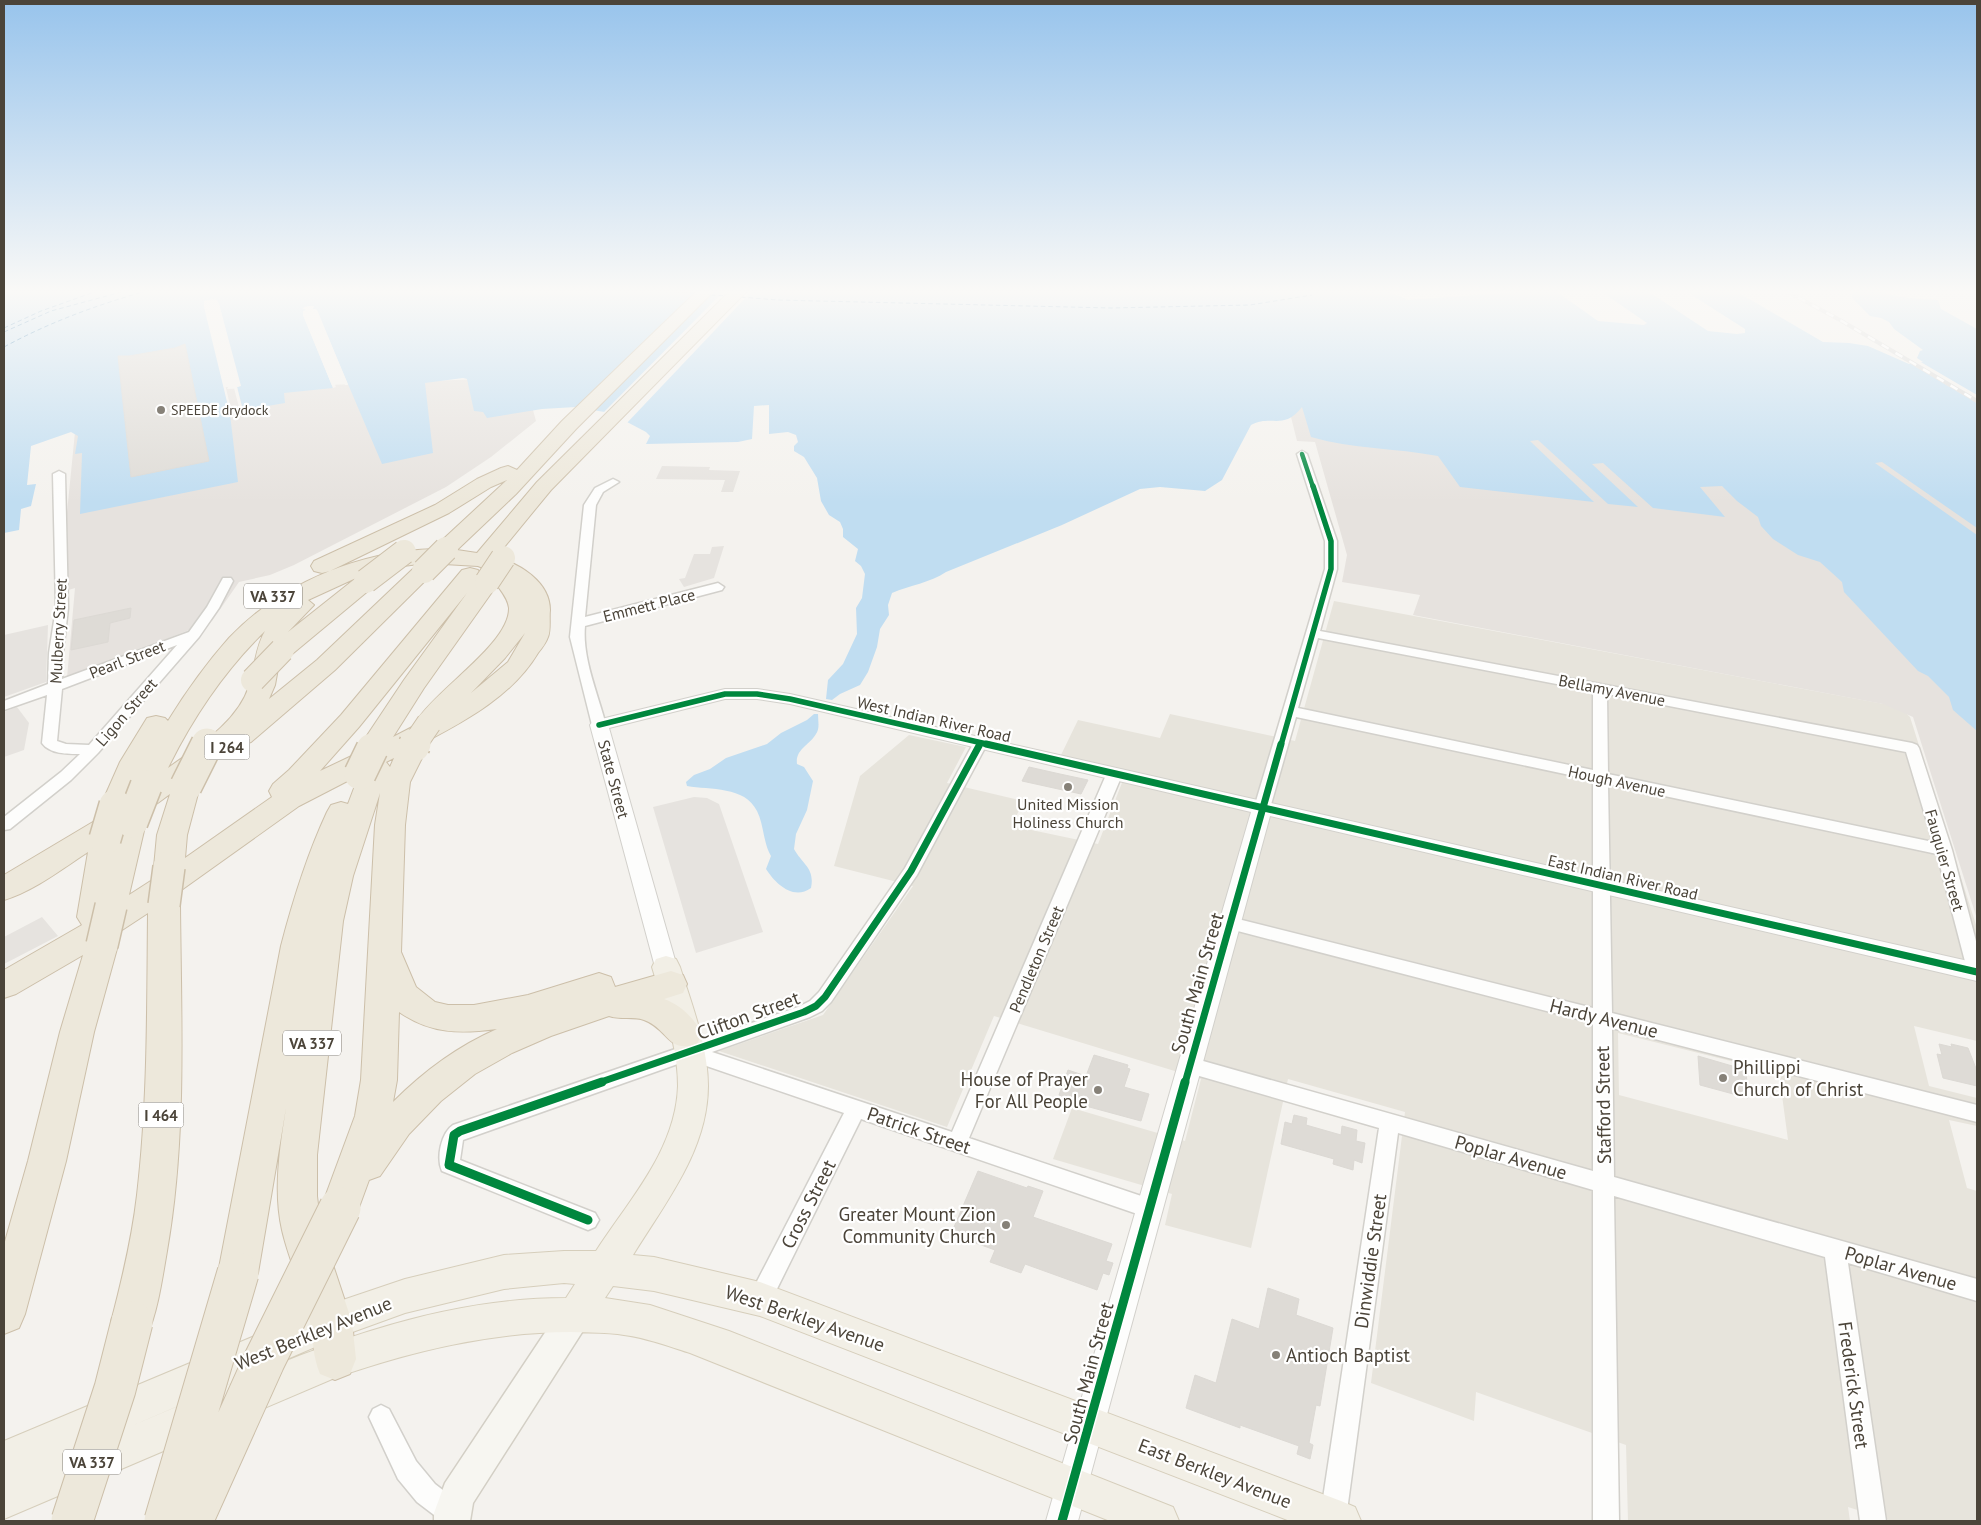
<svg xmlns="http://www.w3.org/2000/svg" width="1981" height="1525" font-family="'PT Sans',sans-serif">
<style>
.residential{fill:#e7e4dc;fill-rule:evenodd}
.industrial{fill:#e6e2de}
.parking{fill:#e6e3df}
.water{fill:#c0ddf1}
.pier{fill:#f4f2ee}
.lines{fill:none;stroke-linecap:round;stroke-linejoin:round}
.ferry{stroke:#2e7ab2;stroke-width:1;stroke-dasharray:4.5 3;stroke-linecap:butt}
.building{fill:#dedbd6;stroke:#dcd9d4}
.minor-casing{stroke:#d2d0cb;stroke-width:3}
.tertiary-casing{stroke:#d2d0cb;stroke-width:2}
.secondary-casing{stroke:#d3cfc5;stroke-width:3}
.primary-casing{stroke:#d6cebb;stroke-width:2}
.motorway-casing{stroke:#ccbfa9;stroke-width:2}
.minor{fill:#fdfdfc;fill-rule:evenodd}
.tertiary{fill:#fdfdfc;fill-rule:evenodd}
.secondary{fill:#f7f6f1;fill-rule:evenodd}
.primary{fill:#f2efe6;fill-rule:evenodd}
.motorway{fill:#ede8db;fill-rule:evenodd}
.rail-casing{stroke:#dbdbda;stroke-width:4}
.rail{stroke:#fff;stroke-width:2.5;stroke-dasharray:8;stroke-linecap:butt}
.motorway-bridge-far2-casing{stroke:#ccbfa9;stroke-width:26;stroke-linecap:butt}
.motorway-bridge-far1-casing{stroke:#ccbfa9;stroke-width:34;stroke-linecap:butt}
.motorway-bridge-casing{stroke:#ccbfa9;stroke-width:43;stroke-linecap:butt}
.motorway-bridge-far2{stroke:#ede8db;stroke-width:24}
.motorway-bridge-far1{stroke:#ede8db;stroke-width:31}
.motorway-bridge{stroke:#ede8db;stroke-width:41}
.cycleway-far3-casing{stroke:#fff;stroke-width:6}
.cycleway-far2-casing{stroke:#fff;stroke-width:8}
.cycleway-far1-casing{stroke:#fff;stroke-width:10}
.cycleway-casing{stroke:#fff;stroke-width:12}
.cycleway-far3{stroke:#00873e;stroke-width:4.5}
.cycleway-far2{stroke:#00873e;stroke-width:5.5}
.cycleway-far1{stroke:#00873e;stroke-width:7}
.cycleway{stroke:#00873e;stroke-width:9}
.poi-dot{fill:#868178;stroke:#fff;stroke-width:2}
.labels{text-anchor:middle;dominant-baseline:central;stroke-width:4.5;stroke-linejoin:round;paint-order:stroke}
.far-poi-label{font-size:14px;fill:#4b4439;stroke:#fff;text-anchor:start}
.shield{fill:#fff;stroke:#817c74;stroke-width:1}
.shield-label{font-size:15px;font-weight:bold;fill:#4b4439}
.street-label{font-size:16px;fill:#4b4439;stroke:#fff}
.poi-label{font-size:16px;fill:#4b4439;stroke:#fff}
.near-street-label{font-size:19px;fill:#4b4439;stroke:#fff}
.near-poi-label{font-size:19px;fill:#4b4439;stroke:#fff;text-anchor:start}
</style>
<rect width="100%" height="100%" fill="#f4f2ee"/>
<!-- residential -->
<path class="residential" d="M1334,601L1900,707L1910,717L1977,928V1041L1914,1026L1929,1086L1977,1098V1126L1949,1120L1967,1188L1977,1191V1521H1892L1848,1507L1850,1521H1628L1626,1445L1476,1392L1474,1421L1371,1383L1405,1112L1288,1079L1251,1248L1165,1225L1172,1194L1053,1159L1072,1108L1185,1141L1201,1079L994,1016L947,1127L719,1051L823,1015L913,886L834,866L860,776L909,735L966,747L947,783L1023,801L1012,826L1098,844L1127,770L1061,755L1078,720L1160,738L1170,714L1295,741ZM1618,1033L1779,1073L1788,1140L1619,1095Z"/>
<!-- industrial -->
<path class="industrial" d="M480,379L533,410L536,421L491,457L446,487L294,565L270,575L239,582L212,621L67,678L75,588L59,593L77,412L130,390L228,387L227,389Z
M1287,401L1977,465V919L1913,717L1883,704L1413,615L1420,595L1342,582L1347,555L1315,442L1297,441Z"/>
<!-- parking -->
<path class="parking" d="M662,466L710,467L709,470L740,471L733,492H721L725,480L656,479Z
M724,546L714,578L684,587L679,579L685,578L694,554H710L712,547Z
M48,625L46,682L4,697V635Z
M17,707L29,723L24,750L4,757V712Z
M694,797L707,798L719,804L763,932L696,953L653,807Z
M42,917L58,936L4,964V937Z"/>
<!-- water -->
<path class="water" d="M4,290H1386C1393,295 1400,295 1407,300L1548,290L1557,292L1598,321L1644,325L1647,323L1599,290H1646L1708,331L1737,334L1745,333V329L1684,290H1734L1823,342L1849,343L1868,346L1909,364L1923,362L1917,358L1920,351L1923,350L1894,329L1889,322L1881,318L1870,316L1852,298L1853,290H1881C1890,298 1925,299 1938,300L1941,309L1977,329V528L1882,462L1875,463L1977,535V731L1953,710L1949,697L1928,676L1918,671L1844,592L1842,582L1820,562L1798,555L1773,539L1761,526L1758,517L1737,501L1722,486L1700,487L1725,517L1653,508L1603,463L1592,464L1638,507L1608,504L1538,440L1530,441L1594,502L1460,487L1438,456C1396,448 1352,449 1311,437L1302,407C1283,431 1272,414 1251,425L1222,480L1205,491L1160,487L1140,489L1062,525L946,572C930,583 910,585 892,593L888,605L889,615L880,629L877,647L868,672L860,685L840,694L832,700L826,699L828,680L843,664L857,634L856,608L862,598L865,574L861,566L855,561L858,549L843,537V529L840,522L829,515L821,501L817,478L804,457L794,451V446L798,442L796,435L788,432L769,434V405L754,406L752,439L738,442L646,444L650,436L646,432L610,413L576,407L542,409L487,418L483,412L474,411L467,379L463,378L425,383L433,453L382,464L316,309L303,311V315L333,388L284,393L285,403L243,410L237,387L240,386L219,304L205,305L230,414L238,482L80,514L82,453L75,454L78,436L71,432L31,446L27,485L36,484L31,506L21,509L19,530L4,533Z
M814,714H818C818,721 820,728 816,734C810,745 795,749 797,764L804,767L813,781L807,810L796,834L794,849C803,865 815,868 811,888C793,901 775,883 766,869L771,856C763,842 764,825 757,811C745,786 710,790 687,786L686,782L694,775L710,769L726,758L767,744L781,733L807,720Z"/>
<!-- pier -->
<path class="pier" d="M725,290H753L625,425L609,416L602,414Z
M213,299L217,300L219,304L241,386L237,387L243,411H240L234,388L238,384L216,305L206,307L232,413L230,414L204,307V301Z
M308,306H314L313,309H316L318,312L348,385H345L316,313L315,312L306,313L336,387L333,388L303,315V311L306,310L302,308Z
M1919,361L1977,395V403L1908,362Z"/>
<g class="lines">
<!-- ferry -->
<path class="ferry" d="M645,290L694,293
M711,295L727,296
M741,297L777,300L1111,308L1250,305L1312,295
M4,328L41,311L100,290
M4,332L51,311L129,290
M4,347C50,322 99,304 150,290"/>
</g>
<!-- building -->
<path class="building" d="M185,344L209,461L131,477L118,356H129L175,348Z
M131,608L130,618L110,623L108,642L71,650L74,620Z
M1029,767L1060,774L1088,780L1081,794L1022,781Z
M1939,1044L1952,1047L1951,1044L1968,1048L1977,1071V1086L1943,1078L1937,1054L1942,1055Z
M1094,1055L1128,1065L1127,1068L1130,1069L1124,1087L1149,1094L1141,1121L1082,1105L1083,1103L1059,1095L1068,1070L1086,1076Z
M1698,1056L1746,1070L1748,1098L1700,1085Z
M1294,1115L1307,1118L1306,1125L1341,1135L1342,1126L1357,1130L1356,1141L1365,1143L1362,1163L1354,1160L1353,1170L1333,1164L1334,1159L1281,1144L1285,1122L1292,1124Z
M978,1171L1027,1188L1028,1186L1043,1191L1033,1217L1112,1244L1106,1261L1113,1263L1109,1275L1103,1273L1097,1290L1025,1264L1021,1273L990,1262L995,1250L951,1234Z
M1268,1288L1299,1299L1296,1315L1333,1328L1320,1406L1316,1405L1309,1443L1313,1445L1310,1459L1297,1454L1299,1446L1240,1425V1428L1186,1408L1195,1375L1216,1383L1232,1319L1259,1329Z"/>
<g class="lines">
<!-- minor casing -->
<g class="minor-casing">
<path id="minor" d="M1302,451L1307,454L1337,541V569L1320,631L1912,743L1917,745L1919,748L1952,850L1977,945V980L1971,978L1968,973L1937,854L1608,784L1612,1013L1977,1105V1122L1612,1028L1614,1177L1977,1279V1301L1848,1263L1886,1521H1860L1825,1257L1614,1196L1619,1521H1593V1190L1398,1133L1346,1518L1344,1521H1322L1320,1518L1379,1128L1182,1071L1179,1065L1182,1059L1189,1057L1593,1171V1023L1230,929L1224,928L1221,923L1224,918L1230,917L1593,1008V780L1296,717L1270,808L1268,812L1262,813L1256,812L1254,808L1325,569V541L1297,454ZM1318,638L1593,691V770L1298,708ZM1607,694L1906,752L1933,842L1608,774Z
M59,471L65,474L68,608L63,653L62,679L189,632L207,607L223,578H231L233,581L219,608L199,637L98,753L71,780L10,829L4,830V817L61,772L80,754C67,754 50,754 42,743L47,695L4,710V701L48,684L49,653L56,608L53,474ZM177,645L89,745L66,744L57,741L62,689Z
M613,479L619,482L603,492L596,505L585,617L718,583L724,587L722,590L585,626C582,658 598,694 606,725L604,728H594L592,725L570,637L584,505L595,488Z
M980,739L985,741L987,744L917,875L831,1002L822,1011L810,1017L712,1052L952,1132L1106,775L1109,771H1119L1122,775L969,1138L1156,1201L1160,1208L1156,1215L1149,1218L861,1119L768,1307L760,1310L752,1307L749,1299L752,1291L844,1113L689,1060L463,1140L460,1160L595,1213L599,1220L595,1227L588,1230L442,1171C436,1158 441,1133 453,1125L798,1007L810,1001L819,992L905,868L973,744L975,741Z
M381,1405L389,1409L416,1461L435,1484L461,1504L465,1513L461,1521H442L417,1502L398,1479L369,1417L373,1409Z"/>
</g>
<!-- tertiary casing -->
<g class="tertiary-casing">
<path id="tertiary" d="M725,689H757L790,694L1977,963V981L1270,816L1078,1521H1046L1251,812L790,704L757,699H725L609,728L677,967L674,973L666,976L658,973L655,967L590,725L593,721Z"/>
</g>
<!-- secondary casing -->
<g class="secondary-casing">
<path id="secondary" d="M575,1299L586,1304L591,1315L586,1326L473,1503L470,1521H434V1513L445,1483L564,1304Z"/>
</g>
<!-- primary casing -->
<g class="primary-casing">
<path id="primary" d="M666,956L676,959L680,967C692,1005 708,1046 708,1086C708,1150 665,1203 633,1255L654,1257L760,1282L1341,1501L1355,1507L1361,1521H1290L760,1316L654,1291L613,1286L605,1298L650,1305L729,1331L1173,1507L1179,1521H1110L690,1353C668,1346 647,1338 624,1335C607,1332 588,1333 571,1332C490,1332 413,1351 337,1377L4,1519V1441L331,1304L405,1279L504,1255L564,1251H596C629,1200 676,1150 678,1086C678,1046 663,1005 652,967L656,959ZM564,1283L575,1284L566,1298C409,1298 270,1368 129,1427L336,1338L405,1313L504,1289Z"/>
</g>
<!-- motorway casing -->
<g class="motorway-casing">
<path id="motorway" d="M698,290H715L576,429L516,494L457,550L477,553L537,482L731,290H748L551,490L496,557C520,564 550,582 550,610C549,618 551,630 548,637C546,643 542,648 538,653C513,695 467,720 425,742L428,746L410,782L405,825L401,952L416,987L435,1002L448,1005H474L528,995L599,973L611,977L615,987L671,971L683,975L687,984L683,993L664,999C681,1005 694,1018 702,1034L697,1044C667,1054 669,1029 644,1020C633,1016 621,1020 609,1016L551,1036L512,1053L475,1074L441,1101L409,1134L380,1176L369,1180L354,1221L340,1226L326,1221L321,1208L355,1116L361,1080L375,825L380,793L353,876L343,921L317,1155V1196L321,1229L352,1322L356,1359L350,1374L335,1380L320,1374C312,1355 314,1341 310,1322C304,1291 289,1261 282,1230C273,1191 280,1147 286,1108L258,1273L252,1287L238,1292L224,1287L218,1273L281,946C293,900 307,855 327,812L331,805L341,802L348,804L359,775L299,806L173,896L180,905C181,1020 187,1137 167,1251C162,1280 158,1310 147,1336L132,1342L117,1336L111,1322C122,1280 132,1238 137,1195C148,1102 147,1007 148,913L113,936L118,945L94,1032L66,1161L25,1314L19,1328L4,1334V1245L28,1161L60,1032L83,955L16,994L4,998V970L82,925L77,917L88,852C62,869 34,891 4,900V875L108,813L101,805L120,762L147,718L156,716L165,718L168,721C186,692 206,664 229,638C281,583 360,551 435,549L438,544L507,480L491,487L449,513L330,571L322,573L314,571L311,566L314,561L435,505L477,479L501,468L508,466L517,470L562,421ZM427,563L478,566L505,577L497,580L495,577L487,575L480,577L481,575L478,570L470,568L462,570L341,715L289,770L273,784L269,791L272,797L185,858L187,835L200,786L196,779L191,778L235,743L242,745L251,742L335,670L435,571L432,566L424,564L416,566L317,660L269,699L275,685L280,657L291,655L374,586L377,581L374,576L365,574L387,568ZM356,578L288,632L314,605L308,600ZM497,585C502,592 508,599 509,608C510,643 437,689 418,719L420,723L393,737L424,688ZM467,593L404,680L358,749L360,752L320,771L359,727ZM265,631C255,648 255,668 249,686C238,722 197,747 168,768C193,717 225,670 265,631ZM525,633L508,662L471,693L505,658ZM394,758L390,767L386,762ZM170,794L157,835L154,867L160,875L129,895L146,822L142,815L127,809L128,806L130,809C147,814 156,804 170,794ZM399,1012C431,1034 460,1034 497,1029C458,1046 424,1071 393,1102L397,1080Z"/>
</g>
<!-- minor -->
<use href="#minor" class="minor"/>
<!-- tertiary -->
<use href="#tertiary" class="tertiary"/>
<!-- secondary -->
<use href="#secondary" class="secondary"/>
<!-- primary -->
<use href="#primary" class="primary"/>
<!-- motorway -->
<use href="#motorway" class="motorway"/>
<!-- rail casing -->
<g class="rail-casing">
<path id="rail" d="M1784,290L1840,320L1977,401"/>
</g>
<!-- rail -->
<use href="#rail" class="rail"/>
<!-- motorway-bridge-far2 casing -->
<g class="motorway-bridge-far2-casing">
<path id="motorway-bridge-far2" d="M424,571L446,549
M366,581L404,552
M487,582L503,558
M253,680L282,650
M206,745L208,741
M414,745L429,723"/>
</g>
<!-- motorway-bridge-far1 casing -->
<g class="motorway-bridge-far1-casing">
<path id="motorway-bridge-far1" d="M414,746L415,744
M360,774L372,749
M186,786L207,744
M132,822L146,786
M105,839L115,805
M164,905L169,867
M102,945L111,906"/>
</g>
<!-- motorway-bridge casing -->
<g class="motorway-bridge-casing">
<path id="motorway-bridge" d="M72,1521L115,1389L132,1322
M165,1521L238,1273
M192,1521L264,1361L340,1208"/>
</g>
<!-- motorway-bridge-far2 -->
<use href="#motorway-bridge-far2" class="motorway-bridge-far2"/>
<!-- motorway-bridge-far1 -->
<use href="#motorway-bridge-far1" class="motorway-bridge-far1"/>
<!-- motorway-bridge -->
<use href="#motorway-bridge" class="motorway-bridge"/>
<!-- cycleway-far3 casing -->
<g class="cycleway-far3-casing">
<path id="cycleway-far3" d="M1302,454L1313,487"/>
</g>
<!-- cycleway-far2 casing -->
<g class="cycleway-far2-casing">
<path id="cycleway-far2" d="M599,725L725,694H757L790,699L991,745
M1281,745L1331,569V541L1313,486"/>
</g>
<!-- cycleway-far1 casing -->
<g class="cycleway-far1-casing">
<path id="cycleway-far1" d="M986,744L1977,972
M598,1083L804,1012L816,1006L825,997L911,871L980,744
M1185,1083L1281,744"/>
</g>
<!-- cycleway casing -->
<g class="cycleway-casing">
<path id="cycleway" d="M588,1220L449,1165L454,1135L460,1131L602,1082
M1062,1521L1185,1082"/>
</g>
<!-- cycleway-far3 -->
<use href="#cycleway-far3" class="cycleway-far3"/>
<!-- cycleway-far2 -->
<use href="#cycleway-far2" class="cycleway-far2"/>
<!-- cycleway-far1 -->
<use href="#cycleway-far1" class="cycleway-far1"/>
<!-- cycleway -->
<use href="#cycleway" class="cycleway"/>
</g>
<!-- sky -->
<linearGradient id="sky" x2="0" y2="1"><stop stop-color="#98c4ec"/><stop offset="0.58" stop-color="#faf9f7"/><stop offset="1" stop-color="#faf9f7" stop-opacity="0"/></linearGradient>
<rect width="1981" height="503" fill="url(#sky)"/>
<!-- markers -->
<g class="poi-dot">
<circle cx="161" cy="410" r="5"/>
<circle cx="1068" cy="787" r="5"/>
<circle cx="1723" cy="1078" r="5"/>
<circle cx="1098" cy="1090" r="5"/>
<circle cx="1006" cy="1225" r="5"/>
<circle cx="1276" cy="1355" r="5"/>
</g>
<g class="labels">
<!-- far-poi labels -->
<g class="far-poi-label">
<text x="171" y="410">SPEEDE drydock</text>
</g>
<!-- shield labels -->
<g class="shield">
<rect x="244" y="583.5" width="58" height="25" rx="4"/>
<rect x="204.5" y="734.5" width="45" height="25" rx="4"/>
<rect x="283" y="1030.5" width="58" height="25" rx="4"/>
<rect x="138.5" y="1102.5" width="45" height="25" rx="4"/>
<rect x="63" y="1449.5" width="58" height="25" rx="4"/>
</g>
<g class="shield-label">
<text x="273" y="596">VA 337</text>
<text x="227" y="747">I 264</text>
<text x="312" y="1043">VA 337</text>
<text x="161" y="1115">I 464</text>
<text x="92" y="1462">VA 337</text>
</g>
<!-- street labels -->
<g class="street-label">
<text transform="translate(649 605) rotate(-14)">Emmett Place</text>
<text transform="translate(58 631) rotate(-87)">Mulberry Street</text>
<text transform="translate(127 659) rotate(-21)">Pearl Street</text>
<text transform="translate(1612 690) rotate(11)">Bellamy Avenue</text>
<text transform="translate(126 712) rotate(-49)">Ligon Street</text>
<text transform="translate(934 719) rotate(13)">West Indian River Road</text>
<text transform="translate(614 779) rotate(75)">State Street</text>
<text transform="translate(1617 781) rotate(12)">Hough Avenue</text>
<text transform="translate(1945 860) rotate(74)">Fauquier Street</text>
<text transform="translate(1623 877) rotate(13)">East Indian River Road</text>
<text transform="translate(1036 959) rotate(-67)">Pendleton Street</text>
</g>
<!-- poi labels -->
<g class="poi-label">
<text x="1068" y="804">United Mission<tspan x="1068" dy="18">Holiness Church</tspan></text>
</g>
<!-- near-street labels -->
<g class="near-street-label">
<text transform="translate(1197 983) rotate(-74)">South Main Street</text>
<text transform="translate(748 1015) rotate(-20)">Clifton Street</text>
<text transform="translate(1604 1018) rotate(14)">Hardy Avenue</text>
<text transform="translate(1603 1105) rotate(-91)">Stafford Street</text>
<text transform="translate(919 1130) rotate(19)">Patrick Street</text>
<text transform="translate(1511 1157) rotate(16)">Poplar Avenue</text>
<text transform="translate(808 1204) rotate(-63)">Cross Street</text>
<text transform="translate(1370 1261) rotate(-82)">Dinwiddie Street</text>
<text transform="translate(1901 1268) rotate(16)">Poplar Avenue</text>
<text transform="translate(805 1318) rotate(19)">West Berkley Avenue</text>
<text transform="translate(313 1333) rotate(-22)">West Berkley Avenue</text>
<text transform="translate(1088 1373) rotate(-75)">South Main Street</text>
<text transform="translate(1854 1385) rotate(82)">Frederick Street</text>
<text transform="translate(1215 1473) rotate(21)">East Berkley Avenue</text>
</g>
<!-- near-poi labels -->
<g class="near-poi-label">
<text x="1733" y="1067">Phillippi<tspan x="1733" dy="22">Church of Christ</tspan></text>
<text x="1088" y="1079" text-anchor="end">House of Prayer<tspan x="1088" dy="22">For All People</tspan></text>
<text x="996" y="1214" text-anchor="end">Greater Mount Zion<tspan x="996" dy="22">Community Church</tspan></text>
<text x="1286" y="1355">Antioch Baptist</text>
</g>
</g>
<!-- border -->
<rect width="1981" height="1525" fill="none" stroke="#4b4439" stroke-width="10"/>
</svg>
